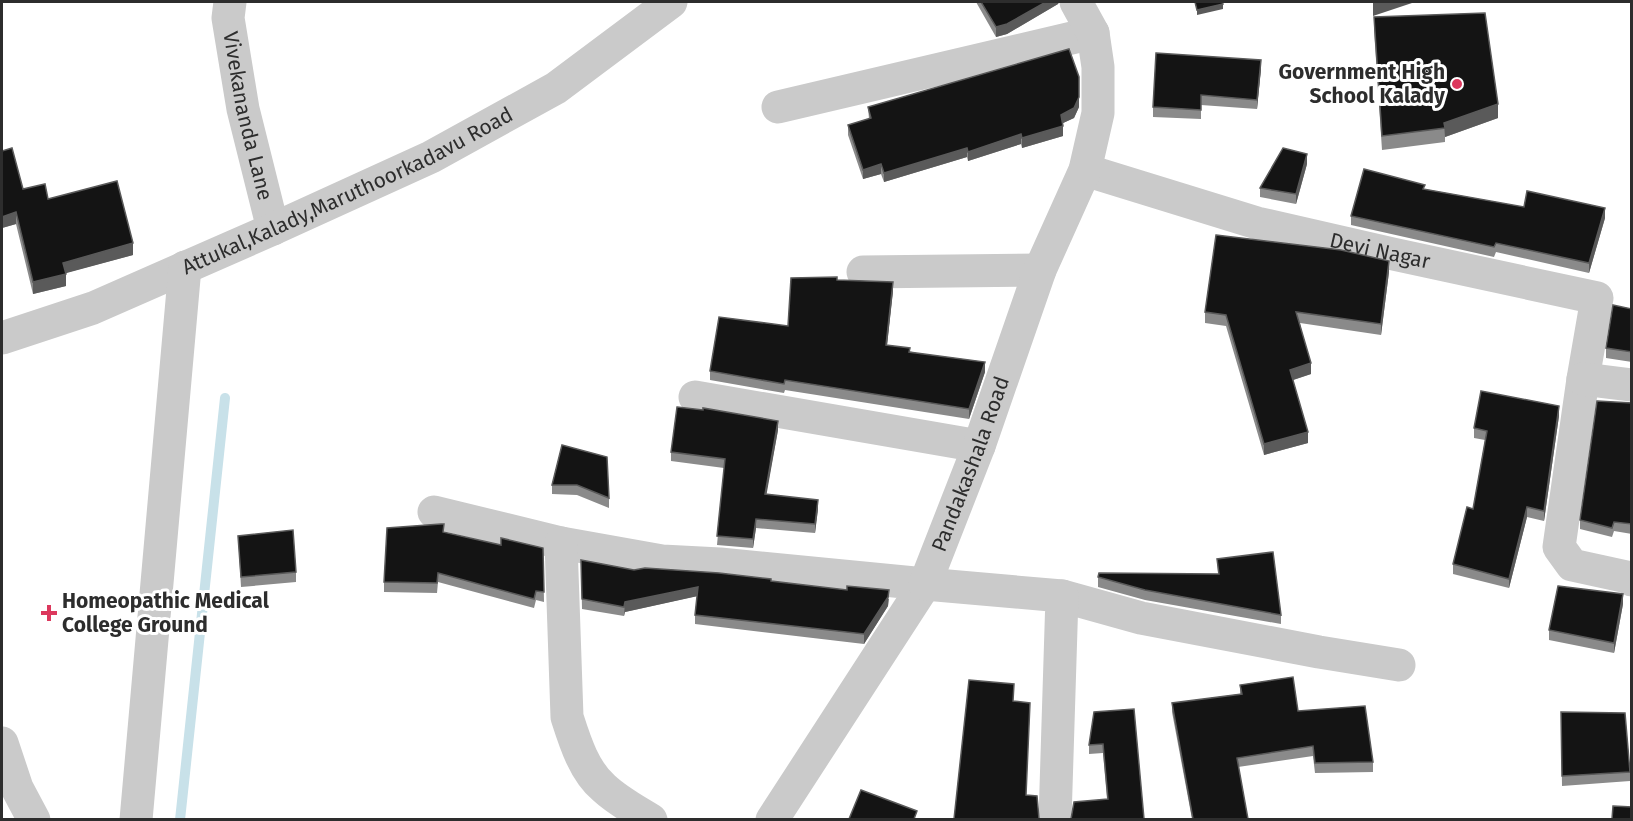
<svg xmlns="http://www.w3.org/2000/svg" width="1633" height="821" font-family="'Fira Sans',sans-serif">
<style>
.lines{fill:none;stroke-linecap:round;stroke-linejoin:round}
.stream{stroke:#c8e1e9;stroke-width:10}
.minor{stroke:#cacaca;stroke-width:33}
.wall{fill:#8a8a8a}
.shaded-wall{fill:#5a5a5a}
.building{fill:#141414;stroke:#5a5a5a;stroke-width:1.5}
.poi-dot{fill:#dc385d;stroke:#fff;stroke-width:2}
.labels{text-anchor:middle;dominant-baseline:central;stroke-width:6;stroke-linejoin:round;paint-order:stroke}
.poi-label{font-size:21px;font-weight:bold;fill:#2d2d2d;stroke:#fff;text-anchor:end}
.street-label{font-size:21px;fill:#2d2d2d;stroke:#fff}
</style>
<rect width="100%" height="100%" fill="#fff"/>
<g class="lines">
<!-- stream -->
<path class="stream" d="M180,820L225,398"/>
<!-- minor -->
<g class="minor">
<path id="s1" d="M230,2L228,18L243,109L273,229"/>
<path d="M778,107L1093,33"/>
<path id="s2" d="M1085,170L1257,223L1393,254L1597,298L1583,379L1559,547L1572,565L1627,577L1632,580"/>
<path d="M863,272L1040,270"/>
<path id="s3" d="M2,338L93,308L273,229L431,157L556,88L671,2"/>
<path d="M1583,379L1632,385"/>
<path d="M695,397L979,446"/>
<path d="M434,512L561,543L662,561L720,564L925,584L772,820"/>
<path d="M561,543L567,717C575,742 584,771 604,788C618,801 635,810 651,820"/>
<path d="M1062,596L1141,618L1319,652L1399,665"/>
<path d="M2,743L17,788L34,820"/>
<path d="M136,820L185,267"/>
<path id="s4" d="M1055,820L1062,596L925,584L979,446L1040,270L1085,170L1098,113V67L1093,33L1076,2"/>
</g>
</g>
<!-- wall -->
<path class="wall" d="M976,2H1059L1058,4L1007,34L996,37Z
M1374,17L1498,118L1445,137V142L1382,150L1374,30Z
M1261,69L1257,109L1201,105V119L1153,117V107Z
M868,107H1079L1074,118L1063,123V136L1022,148L1021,144L968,161L967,157L884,182L881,174L863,179L848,135V125L869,119Z
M1307,164L1296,204L1260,197V188Z
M23,189L133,255L65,273L66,286L33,294L16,224L2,228Z
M1425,189L1524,207L1605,218L1589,273L1496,252L1494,257L1351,225V216Z
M1389,272L1381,335L1300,323L1311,374L1293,380L1308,443L1264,455L1226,326L1205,323V312Z
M837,280L893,291L887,345L985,372L969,419L785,390L784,393L710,380V371L788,326Z
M1632,309V362L1606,358V348Z
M1632,403V534L1614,531L1612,537L1580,529V520Z
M1559,416L1544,521L1527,517L1509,588L1453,574V564L1473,509L1485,440L1474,438V428Z
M778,430L766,494L818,509L815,533L756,528L753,548L717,545L724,468L671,461V452Z
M562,445L609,498V508L577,495L552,494V485Z
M444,532L501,545L543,548L544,602L536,600L534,608L438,582L437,593L384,592V582Z
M238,536L296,572V582L241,587Z
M1217,559L1281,615V624L1145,600L1098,587V577L1218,574Z
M581,560L634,570L771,581L889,599L888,606L864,644L695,624V615L697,596L625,612L624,616L582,609Z
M1623,604L1614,653L1549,640V630Z
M1240,685L1298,711L1373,762V772L1315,773L1313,756L1238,767L1248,819H1192L1172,712V703L1240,694Z
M1094,712L1144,819L1107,799L1103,753L1089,754V745Z
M1561,712L1630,772V781L1562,786Z"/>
<!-- shaded-wall -->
<path class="shaded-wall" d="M1046,2H1059L1058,4L1007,34L996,37V27Z
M1373,2H1415L1373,16Z
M1223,4V9L1197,15V10Z
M1261,60V69L1257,109V100Z
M1079,97V107L1074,118L1061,124V115Z
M1498,104V118L1445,137L1444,123Z
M1063,126V136L1022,148V138Z
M1021,134V144L968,161V152Z
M967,148V157L884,182V173Z
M1307,154V164L1296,204V194Z
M881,164V174L863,179V170Z
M1605,208V218L1589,273V263Z
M16,212V224L2,228V217Z
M133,243V255L63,274V263Z
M1389,261V272L1381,335V324Z
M66,274V286L33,294V282Z
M893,282V291L886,355V345Z
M985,362V372L969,419V409Z
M1311,363V374L1290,381V370Z
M1559,406V416L1544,521V511Z
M778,421V430L765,503V494Z
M1308,432V443L1264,455V444Z
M818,500V509L815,533V524Z
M1527,507V517L1509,588V579Z
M756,519V528L753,548V539Z
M698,587V596L625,612L624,616L625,602Z
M889,590L888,606L864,644V634Z
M1623,594V604L1614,653V643Z"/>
<!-- building -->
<path class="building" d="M981,2H1046L1007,24L996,27Z
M1195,2H1222L1223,4L1197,10Z
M1485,13L1498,104L1444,123L1445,128L1382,136L1374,17Z
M1069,49L1079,77V97L1074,108L1061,115L1063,126L1022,138L1021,134L968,152L967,148L884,173L881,164L863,170L848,125L871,118L868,107Z
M1156,53L1261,60L1257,100L1201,95V110L1153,107Z
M12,148L23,189L45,184L48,199L117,181L133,243L63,263L66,274L33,282L16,212L2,217V151Z
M1283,148L1307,154L1296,194L1260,188Z
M1364,169L1425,185L1423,189L1524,207L1527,191L1605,208L1589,263L1496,243L1494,247L1351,216Z
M1216,235L1341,250L1389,261L1381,324L1296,312L1311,363L1290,370L1308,432L1264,444L1226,315L1205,312Z
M837,277V280L893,282L886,345L910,348L909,352L985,362L969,409L785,380L784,384L710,371L719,317L788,326L791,278Z
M1613,305L1632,309V352L1606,348Z
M1481,391L1559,406L1544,511L1527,507L1509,579L1453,564L1467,507L1473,509L1487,431L1474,428Z
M1597,401L1632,403V524L1614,522L1612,528L1580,520Z
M677,407L703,410V408L778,421L765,494L818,500L815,524L756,519L753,539L717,536L725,459L671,452Z
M562,445L607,457L609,498L577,485H552Z
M441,524H444L443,532L501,545V538L543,548L544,592L536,591L534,599L438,573L437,583L384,582L387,528Z
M293,530L296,572L241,577L238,536Z
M1273,552L1281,615L1145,590L1098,577L1099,573L1219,574L1217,559Z
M581,560L634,570L645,568L719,573L771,579V581L847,590V586L889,590L888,597L864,634L695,615L698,587L625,602L624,607L582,599Z
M1558,586L1623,594L1614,643L1549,630Z
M1293,677L1298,711L1365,706L1373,762L1315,763L1313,746L1237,758L1248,819H1193L1172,703L1242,694L1240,685Z
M969,680L1014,684L1013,701L1030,703L1026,795L1037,796L1039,819H954Z
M1134,709L1144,819H1071L1074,802L1108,799L1103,744L1089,745L1094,712Z
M1561,712L1625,713L1630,772L1562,776Z
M861,790L917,811L914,819H849Z
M1613,806L1632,807V819H1612Z"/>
<!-- markers -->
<g class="poi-dot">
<circle cx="1457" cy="84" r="6"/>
<path d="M46 604h6v6h6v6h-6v6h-6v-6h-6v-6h6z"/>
</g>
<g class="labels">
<!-- poi labels -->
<g class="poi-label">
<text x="1445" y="72">Government High<tspan x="1445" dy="24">School Kalady</tspan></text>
<text x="62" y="601" text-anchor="start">Homeopathic Medical<tspan x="62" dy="24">College Ground</tspan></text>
</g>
<!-- street labels -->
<g class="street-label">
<text stroke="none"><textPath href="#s1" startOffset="116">Vivekananda Lane</textPath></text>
<text stroke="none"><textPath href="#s3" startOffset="376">Attukal,Kalady,Maruthoorkadavu Road</textPath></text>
<text stroke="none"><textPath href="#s2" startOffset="306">Devi Nagar</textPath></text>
<text stroke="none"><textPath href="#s4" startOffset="490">Pandakashala Road</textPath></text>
</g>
</g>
<!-- border -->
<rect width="1633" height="821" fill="none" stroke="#2d2d2d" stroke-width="6"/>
</svg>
